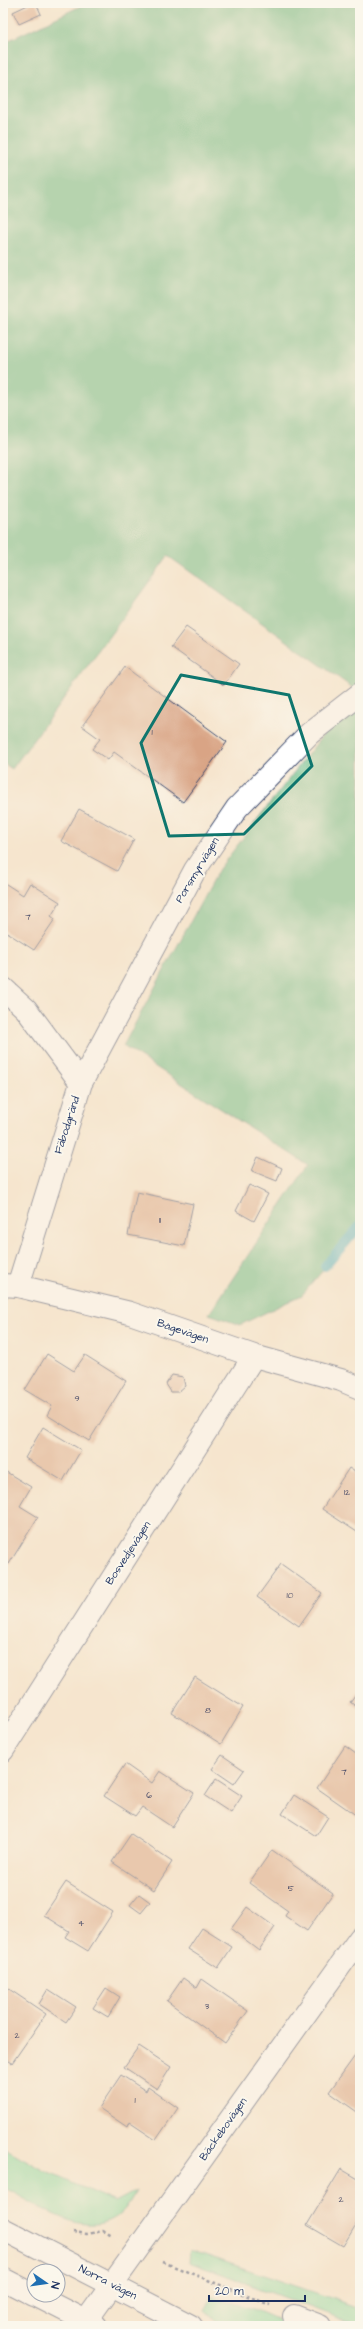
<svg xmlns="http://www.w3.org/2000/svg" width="363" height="2329" font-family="'Architects Daughter',sans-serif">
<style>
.green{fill:#82dca2;stroke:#4e8680}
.forest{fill:#69bc88;stroke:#427673}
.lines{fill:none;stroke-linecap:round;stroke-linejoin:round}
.stream{stroke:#3facbe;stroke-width:10}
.building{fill:#d9a485}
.minor-casing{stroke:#3c4a6f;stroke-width:24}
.major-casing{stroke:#3c4a6f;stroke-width:24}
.path{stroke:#3c4a6f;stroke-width:2.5;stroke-dasharray:3 3;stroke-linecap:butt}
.minor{stroke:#fff;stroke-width:22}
.major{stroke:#fff;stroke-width:22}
.marked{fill:none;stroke:#0f766e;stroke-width:3;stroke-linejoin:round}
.labels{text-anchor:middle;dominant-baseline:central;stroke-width:4;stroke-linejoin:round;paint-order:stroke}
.number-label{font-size:9px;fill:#4a4c68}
.street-label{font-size:11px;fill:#1b2f5e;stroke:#fbf7ec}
</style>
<rect width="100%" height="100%" fill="#fbf7ec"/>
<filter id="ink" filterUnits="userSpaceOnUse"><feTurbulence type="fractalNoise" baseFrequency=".025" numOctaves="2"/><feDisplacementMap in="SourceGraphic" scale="8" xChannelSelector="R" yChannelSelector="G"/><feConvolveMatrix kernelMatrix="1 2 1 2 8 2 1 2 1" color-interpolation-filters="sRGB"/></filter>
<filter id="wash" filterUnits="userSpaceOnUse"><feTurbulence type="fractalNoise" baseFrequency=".012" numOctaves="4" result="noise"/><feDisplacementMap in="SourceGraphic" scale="16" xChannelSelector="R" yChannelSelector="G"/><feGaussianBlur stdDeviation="0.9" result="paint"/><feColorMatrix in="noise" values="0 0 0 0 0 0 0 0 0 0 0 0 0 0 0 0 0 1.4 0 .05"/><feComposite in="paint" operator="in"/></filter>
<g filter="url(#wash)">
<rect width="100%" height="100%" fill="#f6e5ce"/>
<!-- green -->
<path class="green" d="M3,2147L47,2172L115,2202L136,2191C132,2198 127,2208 120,2214C86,2243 35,2203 3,2187Z
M190,2250L360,2308V2326L189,2262Z
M212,2296L256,2310L293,2326H223L205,2310Z"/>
<!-- forest -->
<path class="forest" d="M87,3H360V1227L302,1295L240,1325L209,1314L308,1165L123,1046L219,869L357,691L168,556L12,769L3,763V43Z"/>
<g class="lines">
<!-- stream -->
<path class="stream" d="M325,1266L360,1226"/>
</g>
<g id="blocks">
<!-- building -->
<path class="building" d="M32,3H36L41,14L19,24L13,12Z
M186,627L239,664L224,685L171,647Z
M125,667L227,742L183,802L114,752L108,760L92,749L100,739L82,726Z
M79,809L134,839L117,871L61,841Z
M3,882L23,895L30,883L60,902L51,916L55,919L34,950L3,930Z
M258,1157L282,1168L277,1181L252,1171Z
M249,1185L268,1194L254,1221L236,1211Z
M137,1192L193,1204L184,1246L128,1235Z
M47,1354L74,1371L85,1355L126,1381L89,1441L47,1415L52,1406L25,1390Z
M172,1375L183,1377L185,1386L178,1392H171L166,1384Z
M43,1427L81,1450L63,1481L25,1458Z
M349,1468L360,1475V1534L322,1509Z
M3,1470L31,1487L20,1506L38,1517L9,1564L3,1560Z
M281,1564L322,1593L299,1626L257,1597Z
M195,1677L243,1707L221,1744L172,1713Z
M360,1688V1709L350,1702Z
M345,1746L360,1757V1818L317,1788Z
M222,1755L244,1770L234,1784L212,1769Z
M125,1764L152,1783L160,1771L194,1793L172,1827L142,1807L135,1816L104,1796Z
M216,1779L242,1796L231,1813L205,1796Z
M294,1795L328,1817L316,1836L282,1814Z
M131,1834L172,1862L154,1890L112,1862Z
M272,1850L333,1893L307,1931L285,1916L288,1911L249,1883Z
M66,1882L113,1912L88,1951L65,1937L69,1931L44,1915Z
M139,1894L150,1902L141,1913L130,1905Z
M247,1907L275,1927L259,1950L231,1929Z
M202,1928L232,1947L218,1968L188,1949Z
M183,1978L197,1988L202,1979L248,2011L225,2043L167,2001Z
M3,1985L46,2014L12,2063L3,2057Z
M106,1988L120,1997L108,2017L93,2008Z
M48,1989L76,2007L66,2022L39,2004Z
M139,2046L171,2067L157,2089L124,2067Z
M360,2049V2114L329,2092Z
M121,2075L146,2091L148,2087L178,2108L156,2140L129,2122L127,2127L99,2108Z
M341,2169L360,2180V2218L343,2246L307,2225Z"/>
</g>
</g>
<g filter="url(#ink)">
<use href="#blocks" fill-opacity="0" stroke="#3c4a6f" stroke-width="1"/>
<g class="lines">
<!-- minor casing -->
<g class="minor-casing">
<path id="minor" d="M3,988L26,1009L81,1083L18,1286
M81,1083L195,870L237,808L310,733L360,694
M3,1285L18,1286L130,1313L254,1356L341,1380L360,1388
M3,1750L254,1356
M294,2316L320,2326
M86,2321L360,1938"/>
</g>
<!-- major casing -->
<g class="major-casing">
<path id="major" d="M3,2229L191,2326
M3,2279L34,2295
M35,2295L96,2326"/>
</g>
<!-- path -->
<path class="path" d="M73,2232L87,2234L103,2231L112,2236
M163,2262L270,2305"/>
<!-- minor -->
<use href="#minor" class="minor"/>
<!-- major -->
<use href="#major" class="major"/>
</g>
</g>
<!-- marked area -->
<path d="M0 0H363V2329H0ZM181,675L289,695L312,766L244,834L169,836L141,743Z" fill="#f6e5ce" fill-opacity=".55" fill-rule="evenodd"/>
<path class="marked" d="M181,675L289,695L312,766L244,834L169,836L141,743Z"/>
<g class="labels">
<!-- number labels -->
<g class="number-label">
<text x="152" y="732">1</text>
<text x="28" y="917">7</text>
<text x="160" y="1220">11</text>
<text x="77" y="1398">9</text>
<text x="347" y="1492">12</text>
<text x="290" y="1595">10</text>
<text x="208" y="1710">8</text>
<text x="344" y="1772">7</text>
<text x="149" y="1795">6</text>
<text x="291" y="1888">5</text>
<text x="81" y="1923">4</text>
<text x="207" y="2006">3</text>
<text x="17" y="2035">2</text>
<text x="135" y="2100">1</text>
<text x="341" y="2199">2</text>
</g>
<!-- street labels -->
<g class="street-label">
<text transform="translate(197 870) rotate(-59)">Porsmyrvägen</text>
<text transform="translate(67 1125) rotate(-72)">Fäbodgränd</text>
<text transform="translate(183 1331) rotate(19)">Bågevägen</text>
<text transform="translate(128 1553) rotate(-57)">Bosvedjevägen</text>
<text transform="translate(223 2129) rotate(-55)">Bäckebovägen</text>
<text transform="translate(108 2282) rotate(27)">Norra vägen</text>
</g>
</g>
<!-- margin -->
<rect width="363" height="2329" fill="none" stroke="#fbf7ec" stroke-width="16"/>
<!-- north arrow -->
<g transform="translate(46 2283) rotate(103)"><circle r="19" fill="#fbf7ec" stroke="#a1a7b3"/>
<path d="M0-3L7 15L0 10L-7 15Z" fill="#1f6fb2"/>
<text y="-6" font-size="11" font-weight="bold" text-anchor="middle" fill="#1b2f5e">N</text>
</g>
<!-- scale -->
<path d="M209 2295v6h96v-6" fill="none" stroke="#1b2f5e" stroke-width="2"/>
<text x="215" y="2295" font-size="12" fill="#1b2f5e" stroke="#fbf7ec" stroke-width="3" paint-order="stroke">20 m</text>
</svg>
